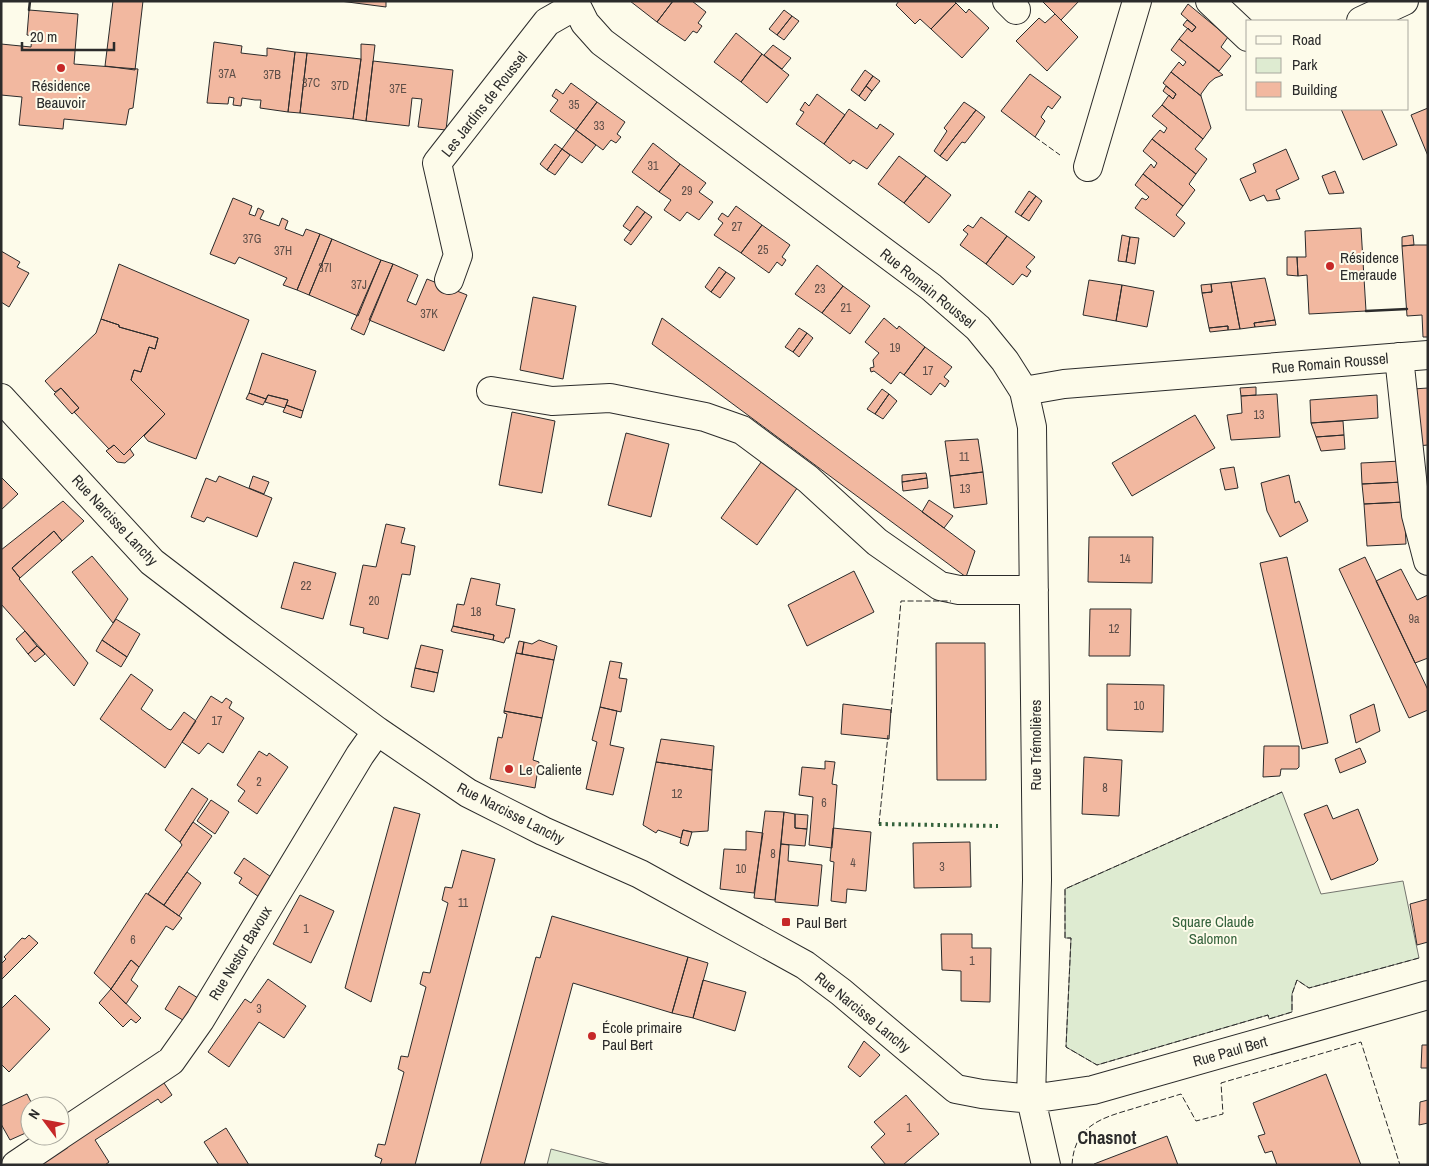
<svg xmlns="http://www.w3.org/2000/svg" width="1429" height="1166" font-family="'Archivo Narrow',sans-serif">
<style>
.green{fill:#deebd1;stroke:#74746e}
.building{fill:#f2b8a0;stroke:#2b2b2b}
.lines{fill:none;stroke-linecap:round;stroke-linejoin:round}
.minor-casing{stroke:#2b2b2b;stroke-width:30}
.minor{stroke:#fdfbea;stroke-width:28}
.hedge{stroke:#34623c;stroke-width:4;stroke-dasharray:2.5 4;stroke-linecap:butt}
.fence{stroke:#2b2b2b;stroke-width:1;stroke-dasharray:6 2.5;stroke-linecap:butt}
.wall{stroke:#2b2b2b;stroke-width:2.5}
.poi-dot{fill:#c62828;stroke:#fdfbea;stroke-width:2}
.labels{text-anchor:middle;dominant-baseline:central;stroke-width:4;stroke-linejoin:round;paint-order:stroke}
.number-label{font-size:12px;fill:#5d4e48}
.poi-label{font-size:15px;fill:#2b2b2b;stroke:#fdfbea;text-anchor:start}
.street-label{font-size:15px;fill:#2b2b2b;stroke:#fdfbea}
.park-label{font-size:15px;fill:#34623c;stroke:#fdfbea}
.quarter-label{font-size:18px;font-weight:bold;fill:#2b2b2b;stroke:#fdfbea}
</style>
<rect width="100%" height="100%" fill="#fdfbea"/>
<!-- green -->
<path class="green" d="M1282,792L1321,894L1403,881L1419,958L1309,988L1297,980L1292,994V1012L1269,1019L1268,1015L1097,1065L1066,1047L1071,938H1065V889Z
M551,1149L612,1165H547Z"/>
<!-- building -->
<path class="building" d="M113,1H143L135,70L105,66Z
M340,1H386V7Z
M630,1H673L657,22Z
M673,1H692L706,12L698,23L702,26L697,33L693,31L685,41L657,22Z
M899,1H954L956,3L931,29L920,19L915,24L896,5Z
M1042,1H1079L1061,20Z
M956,3L966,13L969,9L989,28L962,58L931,29Z
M1188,4L1228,37L1221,47L1231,56L1219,71L1179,39L1188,28L1192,32L1196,27L1181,14Z
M29,10L78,14L74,64L138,69L133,108L129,109L126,125L64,119L63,129L19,125L22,97L1,95V44L31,47L32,36L27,35Z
M784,10L792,16L777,35L769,29Z
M1055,14L1078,37L1047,71L1016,41L1039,18L1045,23Z
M792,16L799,21L784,40L777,35Z
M1187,20L1196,27L1192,32L1183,25Z
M736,33L762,54L741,82L714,62Z
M1179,39L1223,75L1215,78L1209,83L1201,94V96L1171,72L1179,62L1183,66L1186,62L1171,50Z
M214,42L242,46L241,53L267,56V48L295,52L288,112L260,108L261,100H255L242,98L241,106L233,105L234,98L229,97L228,104L207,103Z
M361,44L375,45L366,121L353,119L361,59Z
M773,45L791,58L782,69L764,55Z
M295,52L307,53L300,113L288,112Z
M307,53L361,59L353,119L300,113Z
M762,54L789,75L767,103L741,82Z
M373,61L453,70L446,130L418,127L422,99L412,98L409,126L366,121Z
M865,70L873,76L859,96L851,90Z
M1171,72L1201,96L1211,128L1203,139L1162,105L1169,95L1173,99L1176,94L1163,83Z
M1030,74L1061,97L1052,109L1048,106L1041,117L1045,121L1035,137L1001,111Z
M873,76L880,81L872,91L866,86Z
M571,83L597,102L576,130L550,111L558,100L552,96L556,89L563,94Z
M866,86L872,91L865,101L859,96Z
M1166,86L1176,94L1173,99L1163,91Z
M817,94L845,115L824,144L796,124L804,112L800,110L805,102L809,106Z
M597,102L625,122L617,134L621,137L616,143L611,140L603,150L576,130Z
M964,102L976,110L940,156L934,151L947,131L944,128Z
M1162,105L1203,139L1195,149L1207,159L1196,174L1152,139L1160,130L1164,133L1167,128L1152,116Z
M1428,108V156L1411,115Z
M849,109L877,129L880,124L894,134L867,169L853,160L850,164L824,144Z
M1341,109H1381L1397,145L1363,160Z
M976,110L985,117L965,143L962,142L947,161L940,156Z
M576,130L596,145L582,163L562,149Z
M1152,139L1196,174L1189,184L1195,190L1183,206L1143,174L1151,164L1154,168L1157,163L1143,151Z
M653,143L680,164L659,192L632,172Z
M555,144L562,149L547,170L540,164Z
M562,149L570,155L555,175L547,170Z
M1286,149L1299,179L1276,190L1280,199L1267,201L1264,195L1250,201L1240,179L1256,172L1253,164Z
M899,156L926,176L904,203L878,184Z
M680,164L706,183L699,192L713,202L699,220L687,212L680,221L664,210L671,200L659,192Z
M1335,171L1344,193L1329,194L1322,176Z
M1143,174L1183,206L1176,215L1185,223L1174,237L1135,208L1142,198L1146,200L1149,197L1135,185Z
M926,176L951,195L929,223L904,203Z
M1029,191L1036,196L1021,216L1015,212Z
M1036,196L1042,201L1029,221L1021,216Z
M233,198L252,206L249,214L255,216L258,208L264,211L260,219L279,226L282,218L288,221L285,229L303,236L306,229L320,234L297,290L283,285L287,278L239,257L235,264L210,254Z
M637,206L645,212L630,231L623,226Z
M736,206L762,225L741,253L714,235L723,223L718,219L722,213L728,217Z
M645,212L652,217L631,245L624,240Z
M981,217L1007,236L986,264L960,245L968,234L963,230L968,225L973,228Z
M762,225L790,245L782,257L786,260L782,266L777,262L769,273L741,253Z
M1361,228L1366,311L1309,314L1307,275L1298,276L1297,257H1306L1305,231Z
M320,234L332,239L309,295L297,290Z
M1122,235L1130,237L1126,262L1118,261Z
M1413,235L1414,245L1402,246V237Z
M1007,236L1035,257L1026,267L1031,271L1027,277L1022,274L1013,285L986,264Z
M1130,237L1139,238L1135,264L1126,262Z
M332,239L381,260L358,316L309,295Z
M1414,245H1428V337H1423L1422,315L1407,316L1402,246Z
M1,251L20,262L17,267L29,273L9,307L1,302Z
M1287,257H1297L1298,276L1287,275Z
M381,260L393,264L364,335L351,329Z
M119,264L249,320L196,459L158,445L148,441L144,436L165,414L131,380L134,370L141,372L149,347L155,349L158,338L119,327V325L101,319Z
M393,264L418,275L407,301L416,305L427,279L467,295L444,351L369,320Z
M817,265L843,286L822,313L795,294Z
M719,267L726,272L711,292L705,287Z
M726,272L735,278L720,298L711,292Z
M1265,278L1275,320L1254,323L1255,327L1240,329L1231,282Z
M1089,280L1122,285L1116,321L1083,315Z
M1231,282L1240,329L1228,330V326L1209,328L1202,293L1212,292L1211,284Z
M1211,284L1212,292L1202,293L1201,285Z
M1122,285L1154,291L1147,327L1116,321Z
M843,286L870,306L850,334L822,313Z
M533,297L576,306L563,379L520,370Z
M662,318L975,551L966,577L652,344Z
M884,318L897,329L899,326L925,347L904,375L900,372L891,384L874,371L871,372L870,368L874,367L873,360L879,353L865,342Z
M101,319L119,325V327L158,338L155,349L149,347L141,372L134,370L131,380L165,414L124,455L114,445L109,449L74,412L79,408L61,388L55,392L45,381L96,333Z
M1275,320L1276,325L1255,327L1254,323Z
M1228,326V330L1210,332L1209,328Z
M799,328L807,333L793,352L785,347Z
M807,333L813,338L799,357L793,352Z
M925,347L952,367L944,377L949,381L945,387L940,383L931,395L904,375Z
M262,353L316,371L303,411L286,405L288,400L268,395L266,399L249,393Z
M1256,387V395L1241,396L1240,388Z
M61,388L79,408L72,414L54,394Z
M1428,388V445L1417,446L1413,389Z
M882,389L889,394L875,414L867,409Z
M249,393L266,399L263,405L246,399Z
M889,394L897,401L883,419L875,414Z
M1277,394L1280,437L1231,440L1227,415L1242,413L1241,396Z
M268,395L288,400L285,408L265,402Z
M1377,395L1378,418L1311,423L1310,400Z
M286,405L303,411L301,418L283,412Z
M512,412L555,421L542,493L499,485Z
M1195,415L1215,448L1132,496L1112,463Z
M1343,421L1344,435L1316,437L1311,423Z
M626,433L669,444L651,517L608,505Z
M1344,435L1345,449L1321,451L1316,437Z
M978,439L983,472L950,476L945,441Z
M114,445L124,455L130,449L134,455L125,463L117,462L106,451Z
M764,458L800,484L757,545L721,518Z
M1401,461L1403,482L1362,484L1361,463Z
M1234,467L1238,488L1225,490L1220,469Z
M983,472L987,504L954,508L950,476Z
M926,473L927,478L902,482V475Z
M1289,475L1295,503L1299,501L1308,521L1280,537L1267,511L1261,483Z
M219,476L272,498L257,537L207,517L204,522L191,517L206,478L216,482Z
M253,476L269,482L264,494L249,488Z
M1,477L18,494L1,510Z
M927,478L928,488L903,491L902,482Z
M1403,482L1404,502L1364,504L1362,484Z
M929,500L953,516L944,528L922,512Z
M63,501L84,521L62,541L54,531L12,568L20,578L19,579L88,663L74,686L1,604V550Z
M1404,502L1406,544L1367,546L1364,504Z
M386,524L405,528L401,543L415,546L410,575L402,574L388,639L363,633L364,628L350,625L363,565L376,567Z
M54,531L62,541L20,578L12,568Z
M1089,537H1153L1152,583L1088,582Z
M92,556L128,599L113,623L72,572Z
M1287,557L1328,743L1302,749L1260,563Z
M1365,557L1428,690V710L1409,718L1339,569Z
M294,562L336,573L323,619L281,608Z
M1401,569L1417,600L1428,595V658L1415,663L1376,581Z
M854,571L874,612L807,646L788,605Z
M471,578L500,584L496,605L515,609L509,638H506L504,643L493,640L494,635L453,626L457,604L464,605Z
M1090,609H1131L1130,656H1089Z
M116,619L140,634L127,657L102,640Z
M453,626L494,635L493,640L453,632L451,631Z
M25,631L37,646L28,654L16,639Z
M102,640L127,657L121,667L96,651Z
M539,640L557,646L554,660L522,654L524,642L532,644Z
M519,641L524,642L522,654L516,653Z
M936,643H985L986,780H937Z
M421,645L443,650L438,673L415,668Z
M37,646L45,654L35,662L28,654Z
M516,653L554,660L542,718L504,711Z
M610,661L622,663L619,678L627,679L621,712L600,707Z
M415,668L438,673L434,692L411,687Z
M131,674L153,690L141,709L168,729L171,730L184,712L196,721L165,768L100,719Z
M1107,684L1164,685L1163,732L1107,730Z
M211,696L222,703L226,698L232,702L229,708L244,718L223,753L208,743L199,754L182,742Z
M843,704L891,710L889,739L841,734Z
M1374,704L1380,731L1356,743L1350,715Z
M600,707L617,711L610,745L624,748L613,795L586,789L597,742L592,740Z
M504,711L542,718L533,760L539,762L535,788L490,779L498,737L502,738L507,714L504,713Z
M661,739L714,746L712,770L656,762Z
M1264,746H1299V767L1297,769H1281L1280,776L1263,777Z
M1360,748L1366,762L1365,763L1340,773L1335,759Z
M259,751L267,756L269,753L288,767L257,814L238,801L245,791L237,785Z
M1084,757L1122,760L1119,816L1082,814Z
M825,761L835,762L832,784L837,785L832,848L809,845L813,797L799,795L802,767L825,769Z
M656,762L712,770L708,831L692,832L683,830L681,838L658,830L656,833L643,825Z
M192,788L208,799L180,842L165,830Z
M211,800L229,812L215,834L197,821Z
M1327,805L1333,819L1358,809L1378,860L1374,864L1331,880L1304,814Z
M394,807L420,814L371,1002L345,988Z
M765,811L784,812L775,900L754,898Z
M784,812L795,814V828L807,829L805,846L781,844Z
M795,814L808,815L807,829L795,828Z
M193,822L212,836L164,905L148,894L182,845L180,842Z
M833,828L871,832L866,891L847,889L846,903L831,901L834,862L830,861Z
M683,830L692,832L688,846L680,843Z
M746,831L763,833L754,893L720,889L724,849L746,850Z
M970,842L971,887L914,888L913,843Z
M781,844L789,845L788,861L822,865L818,906L775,902Z
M462,850L495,859L415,1165H380L382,1159L375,1156L378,1144L385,1145L404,1072L398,1069L401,1056L408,1057L426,987L420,984L423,972L430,973L448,903L442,900L445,887L452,888Z
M244,858L274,879L262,899L239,883L242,878L234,873Z
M187,872L201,883L179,916L164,905Z
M146,893L182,918L173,930L166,926L139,967L131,960L111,989L94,973Z
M300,895L334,911L311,963L273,944Z
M1428,899V942L1417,945L1410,904Z
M552,916L688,957L672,1013L573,983L524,1165H480L536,957L540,958Z
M941,934H972V948H991L990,1002L961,1001V971L942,970Z
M29,935L38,943L1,980V964L6,959L4,957L22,938L25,939Z
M688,957L708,963L693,1018L672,1013Z
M131,960L139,967L131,980L138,986L126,1004L111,989Z
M268,979L306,1006L284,1038L259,1022L229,1067L208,1052L245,999L251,1003Z
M703,980L746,992L735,1031L693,1018Z
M179,986L201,1000L186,1022L165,1009Z
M111,989L141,1018L136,1023L131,1019L123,1027L99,1003Z
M15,995L50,1029L9,1072L1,1064V1009Z
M864,1041L880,1055L860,1077L848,1067Z
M1422,1045H1428V1068H1421Z
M1326,1074L1361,1165H1277L1272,1151L1265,1153L1258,1136L1265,1134L1253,1103Z
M162,1080L172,1095L161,1103L158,1099L95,1140L109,1162L105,1165H44L41,1159Z
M27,1094L33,1106H30V1131L10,1140L1,1124V1106Z
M906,1095L939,1134L903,1165H886L871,1147L885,1134L874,1122Z
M1428,1100V1123L1419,1125L1420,1102Z
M226,1128L249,1165H219L204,1142Z
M1167,1136L1178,1165H1094V1164Z"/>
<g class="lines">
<!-- minor casing -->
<g class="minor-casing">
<path id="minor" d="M574,1L585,23L602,42L931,287L978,328L1005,361L1024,391L1032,427L1037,880L1031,1099L1046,1165
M1007,1L1016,10
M1210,1L1248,37
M1361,21L1404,1
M1088,167L1137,1
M449,280L458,255L437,163L547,22L575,6
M1399,357L1416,515L1428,561
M491,391L552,401L610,398L705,417L742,430L808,479L877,542L940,586L959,590H1034
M1024,391L1064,384L1428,355
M1,398L152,562L237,627L377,731L468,793L543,831L640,874L805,965L841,992L956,1089L982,1094L1031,1099L1093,1090L1428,995
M60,1135L171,1061L200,1020L360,755L377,731
M16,1165L59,1136"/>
</g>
<!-- minor -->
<use href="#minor" class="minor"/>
<!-- hedge -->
<path class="hedge" d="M879,824L998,826"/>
<!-- fence -->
<path class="fence" d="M1035,137L1060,155
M891,713L901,601H951
M1282,792L1065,889V938H1071L1066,1047L1097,1065L1268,1015L1269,1019L1292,1012V994L1297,980L1309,988L1419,958
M879,824L888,735
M1072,1165C1074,1126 1101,1118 1132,1109C1148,1104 1165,1099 1181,1094L1196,1121L1223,1114L1221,1083L1361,1042L1400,1165"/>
<!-- wall -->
<path class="wall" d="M29,10L30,1
M1366,311L1407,309"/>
</g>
<!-- markers -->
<g class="poi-dot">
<circle cx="61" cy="68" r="5"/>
<circle cx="1330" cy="266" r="5"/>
<circle cx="509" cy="769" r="5"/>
<rect x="781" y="917" width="10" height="10" rx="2.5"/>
<circle cx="592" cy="1036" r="5"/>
</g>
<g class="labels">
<!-- number labels -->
<g class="number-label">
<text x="227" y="74">37A</text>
<text x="272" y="75">37B</text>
<text x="311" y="83">37C</text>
<text x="340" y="86">37D</text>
<text x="398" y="89">37E</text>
<text x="574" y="105">35</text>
<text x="599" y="126">33</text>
<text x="653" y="166">31</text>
<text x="687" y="191">29</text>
<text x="737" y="227">27</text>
<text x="252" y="239">37G</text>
<text x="763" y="250">25</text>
<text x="283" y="251">37H</text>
<text x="325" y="268">37I</text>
<text x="359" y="285">37J</text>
<text x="820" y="289">23</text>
<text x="846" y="308">21</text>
<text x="429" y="314">37K</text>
<text x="895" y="348">19</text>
<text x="928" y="371">17</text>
<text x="1259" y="415">13</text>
<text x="964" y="457">11</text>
<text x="965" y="489">13</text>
<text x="1125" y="559">14</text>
<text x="306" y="586">22</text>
<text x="374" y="601">20</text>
<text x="476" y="612">18</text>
<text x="1414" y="619">9a</text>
<text x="1114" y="629">12</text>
<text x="1139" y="706">10</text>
<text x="217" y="721">17</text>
<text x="259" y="782">2</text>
<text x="1105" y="788">8</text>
<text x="677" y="794">12</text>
<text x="824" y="803">6</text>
<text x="773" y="854">8</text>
<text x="853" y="863">4</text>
<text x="942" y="867">3</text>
<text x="741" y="869">10</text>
<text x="463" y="903">11</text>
<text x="306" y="929">1</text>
<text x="133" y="940">6</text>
<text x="972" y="961">1</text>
<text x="259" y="1009">3</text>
<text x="909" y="1128">1</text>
</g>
<!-- poi labels -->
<g class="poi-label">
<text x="61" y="85" text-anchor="middle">Résidence<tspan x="61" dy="17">Beauvoir</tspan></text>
<text x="1340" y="257">Résidence<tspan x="1340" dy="17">Emeraude</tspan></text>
<text x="519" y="769">Le Caliente</text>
<text x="796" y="922">Paul Bert</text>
<text x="602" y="1027">École primaire<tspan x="602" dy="17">Paul Bert</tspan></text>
</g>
<!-- street labels -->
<g class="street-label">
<text transform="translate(484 104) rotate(-52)">Les Jardins de Roussel</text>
<text transform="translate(928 288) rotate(39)">Rue Romain Roussel</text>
<text transform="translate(1330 363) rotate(-5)">Rue Romain Roussel</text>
<text transform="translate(115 520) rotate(47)">Rue Narcisse Lanchy</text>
<text transform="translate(1035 745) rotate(-90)">Rue Trémolières</text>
<text transform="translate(511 813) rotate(27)">Rue Narcisse Lanchy</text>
<text transform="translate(240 953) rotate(-59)">Rue Nestor Bavoux</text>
<text transform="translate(863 1012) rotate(39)">Rue Narcisse Lanchy</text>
<text transform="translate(1230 1051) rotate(-16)">Rue Paul Bert</text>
</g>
<!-- park labels -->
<g class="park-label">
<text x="1213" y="921">Square Claude<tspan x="1213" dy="17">Salomon</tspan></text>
</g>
<!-- quarter labels -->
<g class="quarter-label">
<text x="1107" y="1137">Chasnot</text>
</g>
</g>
<!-- border -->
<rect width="1429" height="1166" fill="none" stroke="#2b2b2b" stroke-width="5"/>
<!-- legend -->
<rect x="1246" y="20" width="162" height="90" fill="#fdfbea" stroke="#a9a89e"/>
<rect x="1256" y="36" width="25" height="8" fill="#fdfbea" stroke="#a9a89e"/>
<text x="1292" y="45" font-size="15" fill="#2b2b2b">Road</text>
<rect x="1256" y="58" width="25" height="15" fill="#deebd1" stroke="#a9a89e"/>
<text x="1292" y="70" font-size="15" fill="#2b2b2b">Park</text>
<rect x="1256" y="82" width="25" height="15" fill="#f2b8a0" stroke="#a9a89e"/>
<text x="1292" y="95" font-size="15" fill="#2b2b2b">Building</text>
<!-- north arrow -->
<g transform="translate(45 1121) rotate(302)"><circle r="24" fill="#fdfbea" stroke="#a9a89e"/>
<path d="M0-4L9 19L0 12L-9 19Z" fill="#c62828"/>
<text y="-8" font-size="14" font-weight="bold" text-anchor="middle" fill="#2b2b2b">N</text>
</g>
<!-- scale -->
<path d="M22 42v8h92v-8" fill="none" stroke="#2b2b2b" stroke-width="2.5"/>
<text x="30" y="42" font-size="15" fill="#2b2b2b" stroke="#fdfbea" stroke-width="4" paint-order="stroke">20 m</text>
</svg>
